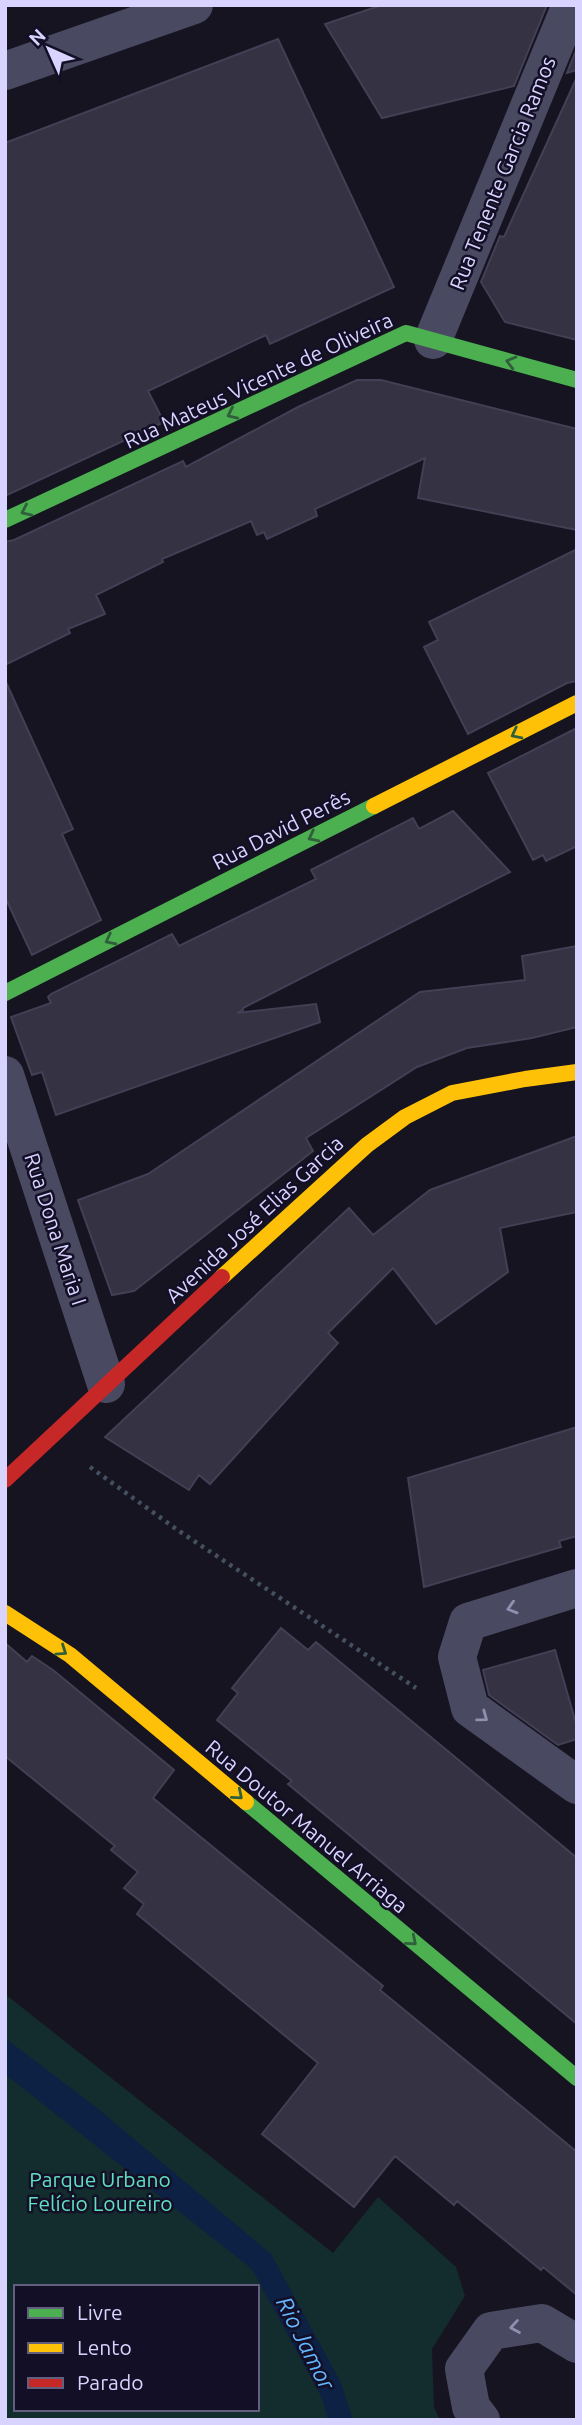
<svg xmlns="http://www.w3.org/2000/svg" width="582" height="2425" font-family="Ubuntu,sans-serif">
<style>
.green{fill:#132c2d;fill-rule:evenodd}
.water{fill:#0d2144}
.building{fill:#343243;stroke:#433f54;stroke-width:2}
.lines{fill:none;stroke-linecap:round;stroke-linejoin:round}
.path{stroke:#44505f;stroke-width:4.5;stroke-dasharray:3.5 5;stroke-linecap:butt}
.street{stroke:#4a4962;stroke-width:38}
.fast{stroke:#4caf50;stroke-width:16}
.slow{stroke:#ffc107;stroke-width:16}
.jam{stroke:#c62828;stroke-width:16}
.oneway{stroke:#305f3b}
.oneway2{stroke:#928eb0}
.labels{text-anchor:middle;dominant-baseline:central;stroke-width:5;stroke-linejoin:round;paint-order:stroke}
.street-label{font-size:21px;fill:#d9d4ff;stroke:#130f26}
.park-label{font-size:21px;fill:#5fe0c0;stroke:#130f26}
.water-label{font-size:23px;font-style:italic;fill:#62b6ff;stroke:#130f26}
</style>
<rect width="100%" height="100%" fill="#161421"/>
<!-- green -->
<path class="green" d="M5,1994L333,2253L378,2197L456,2267L465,2296L432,2349L434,2407L440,2420H5ZM16,2287H257V2409H16Z"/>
<!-- water -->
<path class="water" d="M5,2038L97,2108L271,2254L341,2383L353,2420H328L322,2398L252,2269L5,2074Z"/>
<!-- building -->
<path class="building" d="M382,5H547L514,86L382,118L325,24Z
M278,39L394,287L270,344L266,335L148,391L164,422L5,496V143Z
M577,48V70L567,73Z
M577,77V340L505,322L481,282L500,236L504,237Z
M357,380H381L577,429V530L418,498L425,458L315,509L317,516L267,539L264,532L257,535L251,521L162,559L163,562L96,595L105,614L68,629L70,633L5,665V542L14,540L183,461L186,467L298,407Z
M577,549V681L567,683L468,734L424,647L438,640L429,622Z
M5,680L73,829L62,834L101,920L32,955L5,897Z
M577,728V846L546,861L543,855L533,860L488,773Z
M453,811L510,872L243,1008V1010L237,1013L316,1004L320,1022L56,1115L42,1072L32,1075L11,1017L51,1003L48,997L51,994L172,934L179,946L316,879L311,870L413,818L419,829Z
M577,946V1027L532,1038L467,1048L417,1067L306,1138L313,1151L134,1291L112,1295L78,1200L148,1174L420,992L525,980L522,956Z
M577,1136V1212L500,1228L508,1272L436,1324L393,1268L328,1333L338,1343L210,1484L199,1475L189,1490L105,1437L349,1208L373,1235L430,1190Z
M577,1427V1536L559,1541L561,1547L424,1587L408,1478Z
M281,1628L308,1650L316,1642L577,1858V2024L288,1784L292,1781L217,1720L238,1693L232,1688Z
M5,1643L27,1662L32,1656L53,1670L174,1770L153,1798L383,1986L380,1990L577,2152V2295L543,2267L541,2270L457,2201L454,2205L395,2156L354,2207L262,2134L318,2063L137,1914L144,1904L124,1888L138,1872L111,1850L115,1846L5,1756Z
M555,1650L577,1727V1739L558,1745L489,1695L483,1670Z"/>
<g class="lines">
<!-- path -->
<path class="path" d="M90,1467L179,1531L416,1688"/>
<!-- street -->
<path class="street" d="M5,71L194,5
M433,340L571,5
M5,1075L106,1384
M577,1588L468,1622L457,1657L470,1708L577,1785
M481,2420L471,2407L464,2369L491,2331L542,2323L577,2344"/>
<!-- fast -->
<path class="fast" d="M5,520L406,333L577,380
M5,993L374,806
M246,1802L577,2078"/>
<!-- slow -->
<path class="slow" d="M374,806L577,703
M222,1277L367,1145L405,1117L452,1093L525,1079L577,1072
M5,1613L70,1655L246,1802"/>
<!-- jam -->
<path class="jam" d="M5,1480L222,1277"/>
</g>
<!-- one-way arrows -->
<defs><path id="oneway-chevron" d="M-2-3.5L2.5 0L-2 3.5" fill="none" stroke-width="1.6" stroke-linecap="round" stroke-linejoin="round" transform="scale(1.75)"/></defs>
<g class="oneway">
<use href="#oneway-chevron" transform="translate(511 362) rotate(-165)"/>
<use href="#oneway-chevron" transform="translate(232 414) rotate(155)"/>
<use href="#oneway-chevron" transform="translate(26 511) rotate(155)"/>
<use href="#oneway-chevron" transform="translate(516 734) rotate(153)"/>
<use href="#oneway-chevron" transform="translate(313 837) rotate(153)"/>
<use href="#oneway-chevron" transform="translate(110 940) rotate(153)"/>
<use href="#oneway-chevron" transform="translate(62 1651) rotate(34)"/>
<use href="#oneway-chevron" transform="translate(238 1795) rotate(40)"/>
<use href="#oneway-chevron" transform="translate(412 1941) rotate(40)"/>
</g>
<g class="oneway2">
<use href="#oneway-chevron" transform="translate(512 1608) rotate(163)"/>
<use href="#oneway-chevron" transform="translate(483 1717) rotate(36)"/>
<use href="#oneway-chevron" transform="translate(515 2327) rotate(171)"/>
</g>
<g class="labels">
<!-- street labels -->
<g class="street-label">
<text transform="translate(502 173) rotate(-68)">Rua Tenente Garcia Ramos</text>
<text transform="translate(258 380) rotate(-25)">Rua Mateus Vicente de Oliveira</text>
<text transform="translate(281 829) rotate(-27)">Rua David Perês</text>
<text transform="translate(254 1219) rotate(-43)">Avenida José Elias Garcia</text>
<text transform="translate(56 1229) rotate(72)">Rua Dona Maria I</text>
<text transform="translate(307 1826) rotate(40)">Rua Doutor Manuel Arriaga</text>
</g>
<!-- park labels -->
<g class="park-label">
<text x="100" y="2179">Parque Urbano<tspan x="100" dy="24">Felício Loureiro</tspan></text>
</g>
<!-- water labels -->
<g class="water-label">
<text transform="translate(306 2343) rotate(63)">Rio Jamor</text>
</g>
</g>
<!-- border -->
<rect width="582" height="2425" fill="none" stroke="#d9d4ff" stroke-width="14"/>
<!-- legend -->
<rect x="14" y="2285" width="245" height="126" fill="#130f26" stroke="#625e7d" stroke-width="2"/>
<rect x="28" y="2308" width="35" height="10" fill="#4caf50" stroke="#625e7d" stroke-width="2"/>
<text x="77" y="2320" font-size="21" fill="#d9d4ff">Livre</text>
<rect x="28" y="2343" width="35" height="10" fill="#ffc107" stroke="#625e7d" stroke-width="2"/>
<text x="77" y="2355" font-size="21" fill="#d9d4ff">Lento</text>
<rect x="28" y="2378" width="35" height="10" fill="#c62828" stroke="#625e7d" stroke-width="2"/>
<text x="77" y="2390" font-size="21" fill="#d9d4ff">Parado</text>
<!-- north arrow -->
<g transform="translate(49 49) rotate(315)" stroke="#130f26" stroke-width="5" paint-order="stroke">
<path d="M0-5L12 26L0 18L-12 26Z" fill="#d9d4ff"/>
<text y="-10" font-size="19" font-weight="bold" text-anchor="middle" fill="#d9d4ff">N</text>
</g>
</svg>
